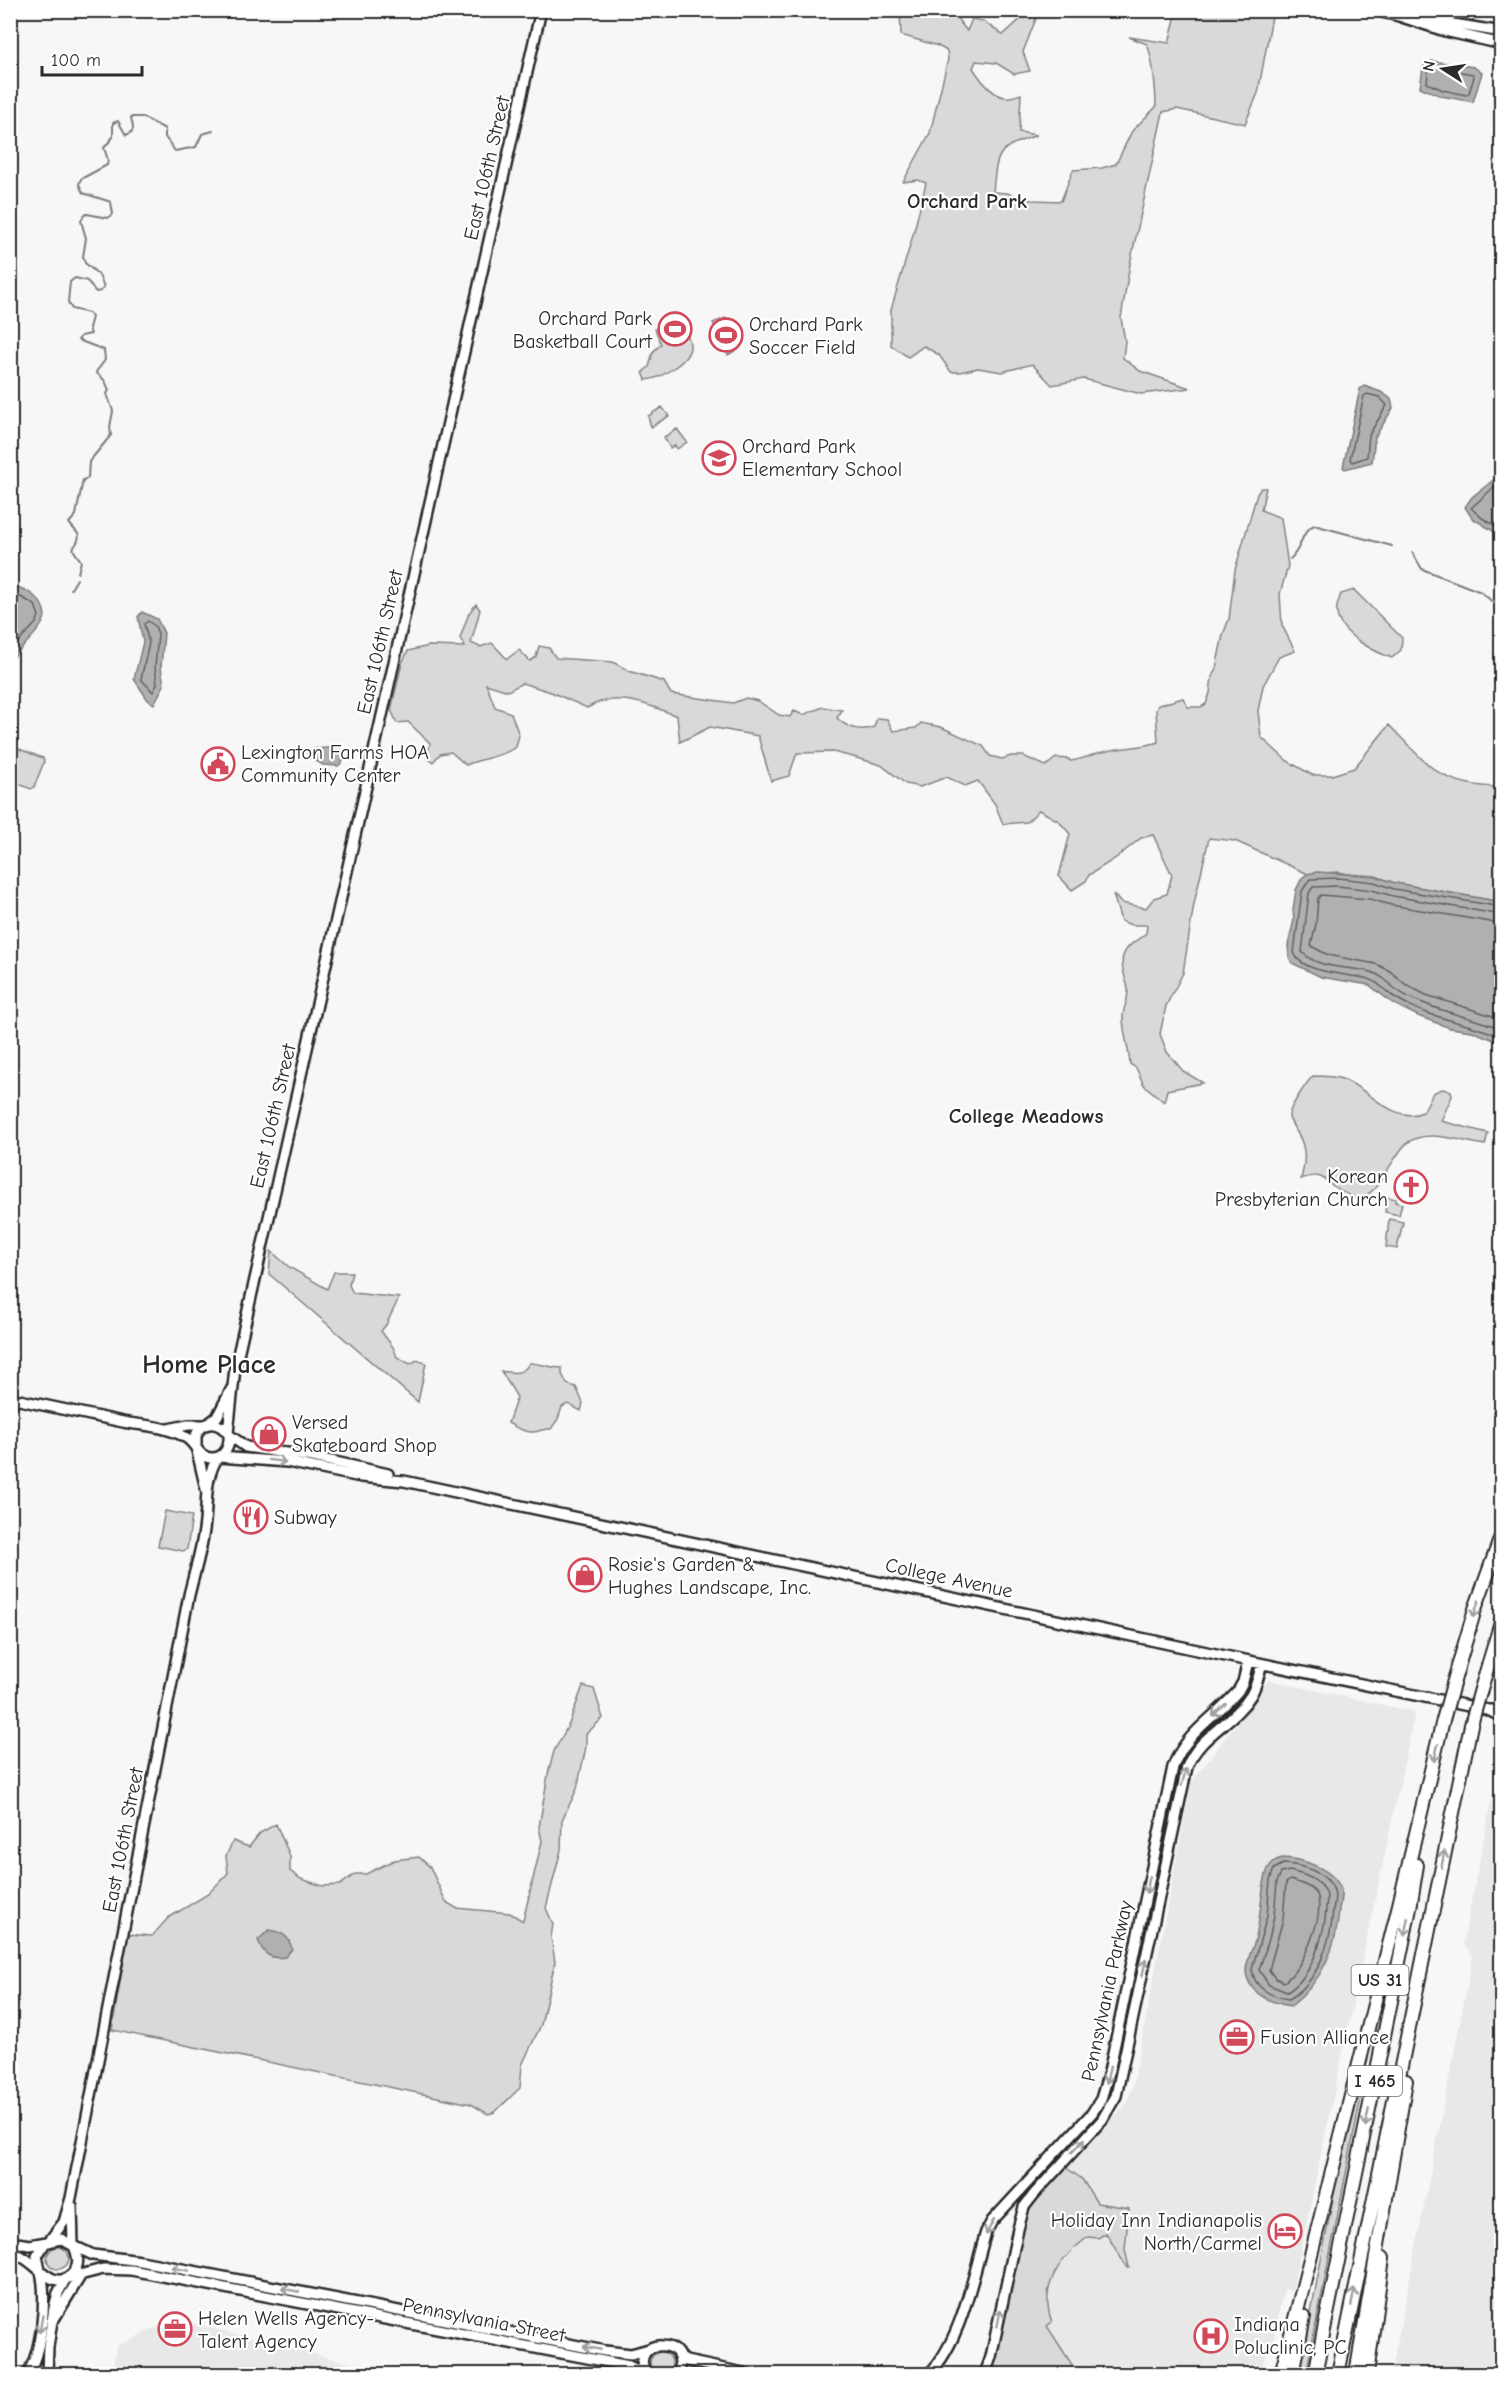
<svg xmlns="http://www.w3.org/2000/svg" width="1512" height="2385" font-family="'Comic Neue',sans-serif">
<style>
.built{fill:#e8e8e8}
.green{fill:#d9d9d9;stroke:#828282;stroke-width:1.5}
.water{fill:#b0b0b0;stroke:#7b7b7b;stroke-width:1.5}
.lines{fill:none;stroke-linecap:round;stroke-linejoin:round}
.shore{stroke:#606060;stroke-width:1.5}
.stream{stroke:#7b7b7b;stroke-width:2}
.secondary-casing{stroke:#2b2b2b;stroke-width:14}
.highway-casing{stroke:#2b2b2b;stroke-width:16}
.secondary{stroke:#fff;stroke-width:9}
.highway{stroke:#fff;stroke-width:12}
.highway-bridge-casing{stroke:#2b2b2b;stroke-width:16;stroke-linecap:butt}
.highway-bridge{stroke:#fff;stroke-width:12}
.oneway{stroke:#a0a0a0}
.labels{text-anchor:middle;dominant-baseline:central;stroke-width:4.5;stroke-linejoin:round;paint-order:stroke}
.shield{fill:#fff;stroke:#6b6b6b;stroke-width:1.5}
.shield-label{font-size:18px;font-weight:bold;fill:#2b2b2b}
.street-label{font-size:20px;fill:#2b2b2b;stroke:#fff}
.poi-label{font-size:20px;fill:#2b2b2b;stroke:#fff;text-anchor:start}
.neighbourhood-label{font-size:21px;font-weight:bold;fill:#2b2b2b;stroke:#fff}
.district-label{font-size:26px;font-weight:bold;fill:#2b2b2b;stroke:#fff}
</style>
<rect width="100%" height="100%" fill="#f7f7f7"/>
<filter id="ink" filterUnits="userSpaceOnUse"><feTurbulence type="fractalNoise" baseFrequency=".0167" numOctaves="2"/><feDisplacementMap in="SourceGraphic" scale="12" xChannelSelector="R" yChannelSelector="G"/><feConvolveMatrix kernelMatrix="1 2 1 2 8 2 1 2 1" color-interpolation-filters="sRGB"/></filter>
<g filter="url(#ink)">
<!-- built -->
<path class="built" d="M1269,1680L1415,1712L1292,2291L1284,2289L1273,2342L1258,2374H1078L1047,2326V2300L1050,2284L1054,2273L1080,2243L1088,2237L1095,2238L1106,2233L1127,2268L1129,2267L1125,2250L1129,2208L1097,2203L1082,2179L1065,2167L1126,2104L1133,2086L1191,1783Z
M1501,1752V2374H1391L1473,1956L1463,1943Z
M172,2320L192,2323L392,2374H148L113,2367L117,2346Z"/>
<!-- green -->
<path class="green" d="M900,10L955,11L959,21L967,31L972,19L983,21L1003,35L1026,14L1023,11H1039L1023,52L1030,71L1014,74L996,63L976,61L973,68C980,79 992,96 1006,97C1011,98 1017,95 1021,94L1019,132L1037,135C997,149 997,150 993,192L1007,193L1031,200L1061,201L1073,170L1102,168L1116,164L1132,131L1156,107C1156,91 1153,58 1147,44L1129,37L1169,43L1177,11H1273L1258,93L1245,124L1177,109L1163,112L1130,264L1121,318L1125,341L1123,358L1140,371L1190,388L1141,394L1084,379L1052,385L1032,364L1002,372L978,368L960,372H951L939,355L924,346L908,357L891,345V310L913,235L926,183L918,180L903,182L930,133L948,59L947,51L938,46L901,35Z
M674,313C689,337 702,350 672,369C663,375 657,379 646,380L643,372L649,367L653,352L661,344L655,329L662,324L660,321Z
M726,318L740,348L728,355L713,323Z
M662,407L669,416L651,427L648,416Z
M677,429L687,442L677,449L675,445L670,448L664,437Z
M1261,488H1266L1261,510L1281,518L1288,566L1280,594L1282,625L1295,651L1279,657L1263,686L1258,711L1261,737L1286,760L1312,775H1332L1354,768L1389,725C1428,765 1439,786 1499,787L1501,786V902L1395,883L1375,876L1366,877L1338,872L1308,874L1235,841L1209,838L1194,904L1183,973L1166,1006L1160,1034L1167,1052L1183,1071L1203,1083L1167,1090L1164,1102L1144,1085L1136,1068L1130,1064C1129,1048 1123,1033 1123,1017C1123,1008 1129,998 1128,989C1126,978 1120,967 1123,956C1126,945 1139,940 1146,933L1147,925H1131L1121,921L1113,894L1121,903L1146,908L1154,898L1167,894L1172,875L1153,835L1141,838L1116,858L1089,875L1086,881L1072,890L1059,876L1070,834L1059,821L1039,810L1027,822L1003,824L995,804L978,781L965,786L947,777L920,787L906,784L881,765L853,757L833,752L797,753L789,776L771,781L758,736L710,727L680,742L677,716C650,705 615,690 587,708L551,692L522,683L508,691L486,684L495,707L511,713L519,735L516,747C503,757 482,758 466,765L451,752L440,754L433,762L427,758L430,743L408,722L397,723L391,710L402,663L408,651L429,646L465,647L460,638L469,613L476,604L480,610L471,643L480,647L492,643L507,659L519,650L530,661L536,657L539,646L549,648L556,658L613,662L629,671L664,682L671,694L733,703L746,698L758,701L779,715L790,717L794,711L803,715L823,707L842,710L837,718C848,729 860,732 874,727L877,718L887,719L893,731L916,728L921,723L941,727L983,746L990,756L1002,759L1011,756H1023L1046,766L1056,758L1069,759L1070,761C1083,760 1094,753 1107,751C1124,747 1141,748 1158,742L1156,710L1158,705L1183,698L1188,707H1201L1206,704L1210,693L1212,677L1216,668L1223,635L1229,619L1235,570L1257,494Z
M1354,590L1402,638L1401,650L1392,658C1375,652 1344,636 1338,618C1335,609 1338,602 1341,594Z
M14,747L43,758L44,762L34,787L31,789L11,781V748Z
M1313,1076C1322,1076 1333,1076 1342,1079C1369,1088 1393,1125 1423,1112L1433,1093L1442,1089L1451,1091L1452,1096L1441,1121L1488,1133L1485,1145C1462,1142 1423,1126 1404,1146C1398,1153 1393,1162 1388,1169C1378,1184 1376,1191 1360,1199C1354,1197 1347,1195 1341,1191C1323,1181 1325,1171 1301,1179C1305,1163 1307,1149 1298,1134C1295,1129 1290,1122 1289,1117C1288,1109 1307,1082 1313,1076Z
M1387,1197L1396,1199L1395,1202L1402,1204L1399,1215L1385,1212Z
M1389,1219L1403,1222L1397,1249L1386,1247Z
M271,1251L289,1267L327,1289L334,1272H352L349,1285L353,1293L399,1298L386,1325L381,1331L393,1347L397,1357L410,1364L417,1360L426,1363L418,1402L269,1274Z
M529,1363C541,1363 550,1368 562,1368V1374L567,1384L576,1387L583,1403L581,1411L568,1404L562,1407L558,1419L551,1429C543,1428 539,1432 532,1432C523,1432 515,1427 508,1423L517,1397L501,1371C512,1373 524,1375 529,1363Z
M165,1511L192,1516L187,1549L183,1551L158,1546Z
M583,1686L594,1689L603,1718L586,1734V1747L577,1789L562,1820L561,1850L546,1908L553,1924L551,1937L555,1962L541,2025L522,2065L520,2088L495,2112L488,2114L471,2104L112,2030L128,1934L152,1936L168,1918L208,1894L228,1873L226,1856L233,1841L249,1847L260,1833L276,1824L290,1856V1871L301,1879L323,1886L340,1885L355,1874H366L394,1860L419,1857L430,1867L446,1902L456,1908L510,1913L523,1921L542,1841L539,1827L548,1774L554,1751L569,1724Z
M1358,2087L1363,2088L1306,2374H1299L1337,2177Z
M1065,2167L1082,2179L1097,2203L1129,2208L1125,2250L1129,2267L1127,2268L1106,2233L1098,2238L1088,2237C1060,2258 1038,2286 1052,2322L1047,2326L1078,2374H989L997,2351L1026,2213Z
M47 2258a11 11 0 1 1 22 0a11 11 0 1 1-22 0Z
M650 2363a11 11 0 1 1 22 0a11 11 0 1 1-22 0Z"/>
<!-- water -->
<path class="water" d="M1432,61L1474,67L1482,73L1473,102L1441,96L1420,87L1423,68L1426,63Z
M1364,386L1381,392L1391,399L1393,408L1375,437L1372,462L1345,469L1343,467L1360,389Z
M1501,474H1502L1501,536L1472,518L1465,507L1472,497Z
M11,585C26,589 44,598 45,616C43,630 19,648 11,661Z
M142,612L157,619L164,633L161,667L164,685L154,704L148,700L134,679L143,642L138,617Z
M337,747C346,752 346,760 338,766L323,765L308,756L306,750Z
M1317,872L1375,876L1395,883L1501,902V1043L1472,1031L1450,1028L1418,1016L1394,1004L1369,985L1321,977L1292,963L1289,957L1288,945L1294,920L1293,910L1296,890L1302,878L1307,874Z
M1282,1858C1301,1858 1335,1869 1341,1890C1342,1895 1340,1903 1339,1909C1337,1947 1322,1982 1291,2006C1273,2003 1253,1997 1247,1977C1243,1966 1253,1949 1256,1937C1261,1918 1261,1884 1268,1869C1271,1862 1276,1860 1282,1858Z
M269,1930C282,1932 289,1936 292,1949L285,1957C270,1960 263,1954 258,1940Z"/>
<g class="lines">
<!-- shore -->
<path class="shore" d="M1433,67L1473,74L1474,77L1469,93L1466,95L1443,90L1427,83L1428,70Z
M1367,394L1379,397L1387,405L1369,435L1367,457L1352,462L1350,459L1364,396Z
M1502,480L1471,508L1482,518L1502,529
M10,591L35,605L39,616L36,623L10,651
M148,621L155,626L158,634L155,667L157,684L153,692L141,679L149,643L144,624Z
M1502,907L1394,889L1374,882L1338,878L1310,879L1302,891L1294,952C1300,974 1351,974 1369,979C1378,982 1383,989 1391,995C1399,1000 1410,1006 1419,1010C1446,1021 1475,1025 1502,1037
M1502,915L1393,896L1372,890L1338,886L1313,887L1309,893L1302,952C1318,970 1350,966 1371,972C1381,975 1387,981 1394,988C1402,994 1414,1000 1423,1003C1448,1014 1475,1018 1502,1029
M1502,924L1391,905L1370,899L1321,895L1318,898L1316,924L1311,946L1328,955L1376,964L1390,971L1405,984L1426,995L1502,1019
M1283,1864C1300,1864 1329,1873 1334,1891C1336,1896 1334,1905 1333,1910C1331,1941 1318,1983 1289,1999C1272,1997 1254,1989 1252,1969L1267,1916L1270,1880L1274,1869Z
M1290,1871C1302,1874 1320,1879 1326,1892C1328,1897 1326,1905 1326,1910C1324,1936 1311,1979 1287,1992L1269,1985L1259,1970L1269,1939L1274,1916L1277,1882L1281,1873Z
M1290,1880C1298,1882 1315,1887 1318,1897C1323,1920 1303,1968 1284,1982L1275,1978L1269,1970L1283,1919L1286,1883Z"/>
<!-- stream -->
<path class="stream" d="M1412,552L1422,569L1481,592L1502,610
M1290,559C1302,550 1300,532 1314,525L1392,546
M78,573L81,561C66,541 77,553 79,535L69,523L76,515L83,480L88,478L89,462L111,435L110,427L113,411L107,394L109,390C104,378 105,381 96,372L105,360L104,350L78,340L81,336L91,334L89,328L92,317L89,313L72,309L68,302L70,282L75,278C94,282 84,280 96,292L101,291L104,287L99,275L85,263L83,257L86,238L81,221L84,215L87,214L108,218L113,214L111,202L83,193L79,184L81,179L107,165L108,160L104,148L113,137V123L118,121L126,135C138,131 131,123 131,117H142L165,129V137L175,151L196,147L202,134L213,131
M71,589L77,579"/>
<!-- secondary casing -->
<g class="secondary-casing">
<path id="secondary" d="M1373,10L1399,16L1445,31L1502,44
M1411,17L1502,32
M10,1398C48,1406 85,1414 123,1422C137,1425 154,1425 168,1430C175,1432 182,1434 188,1439C197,1446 199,1458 212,1458C225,1458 230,1446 229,1435C220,1421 204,1419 196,1435V1447
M209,1423L217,1417L232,1388
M168,1429L188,1425H204
M228,1433L235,1368L541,10
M229,1435L246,1447L313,1457L388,1474
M197,1451L206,1489
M219,1457L287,1462L361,1477L404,1481L1230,1657L1488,1710H1502
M1488,1710L1502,1717
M72,2206L73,2245
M49,2241L64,2222L71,2198L189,1595C194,1574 201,1552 204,1530C208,1505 203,1480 218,1457
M10,2242L30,2245L47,2242
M74,2246L93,2255L141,2261L605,2351L631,2354L649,2349
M10,2253C15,2254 20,2255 24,2258C39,2266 55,2293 73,2273C80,2265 78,2256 74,2246L61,2239L45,2243L37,2256L40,2270
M68,2278L103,2269L131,2270L629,2366L645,2374
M54,2319L81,2275
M678,2356L686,2361L748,2374
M27,2374C42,2353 47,2297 41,2272
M47,2374L48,2347L54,2308L58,2293L66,2278
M646,2374C626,2336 697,2337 676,2374
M929,2374C961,2342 973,2276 986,2232L992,2221L1092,2113L1101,2099L1109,2072L1173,1767C1185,1733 1216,1717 1238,1691L1243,1682L1248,1661
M985,2374L991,2357L1018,2229L1024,2207L1035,2193L1102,2120L1116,2096L1187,1767C1199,1735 1234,1723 1251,1695C1257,1685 1259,1674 1262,1664"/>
</g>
<!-- highway casing -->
<g class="highway-casing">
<path id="highway" d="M1453,1684L1475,1609L1502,1534
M1481,1689L1502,1619
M1281,2374L1399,1905L1443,1720
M1293,2374L1304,2316
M1315,2374L1410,1908L1417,1865
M1338,2374L1471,1725
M1356,2374L1406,2081
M1367,2374L1383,2258"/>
</g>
<!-- secondary -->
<use href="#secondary" class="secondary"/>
<!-- highway -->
<use href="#highway" class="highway"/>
<!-- highway-bridge casing -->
<g class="highway-bridge-casing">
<path id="highway-bridge" d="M1443,1720L1453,1684
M1471,1725L1481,1689"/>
</g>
<!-- highway-bridge -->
<use href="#highway-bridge" class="highway-bridge"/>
</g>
<!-- one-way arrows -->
<defs><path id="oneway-shaft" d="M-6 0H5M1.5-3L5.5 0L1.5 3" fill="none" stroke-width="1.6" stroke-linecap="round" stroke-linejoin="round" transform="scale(1.5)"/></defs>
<g class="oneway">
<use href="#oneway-shaft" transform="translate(277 1461) rotate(7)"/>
<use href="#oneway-shaft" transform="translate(1476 1609) rotate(108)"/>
<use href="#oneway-shaft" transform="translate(1219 1710) rotate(138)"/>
<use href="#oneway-shaft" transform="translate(1436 1753) rotate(103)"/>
<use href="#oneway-shaft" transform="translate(1184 1777) rotate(-75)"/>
<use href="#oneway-shaft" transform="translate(1443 1859) rotate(-79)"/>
<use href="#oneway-shaft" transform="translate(1148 1885) rotate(102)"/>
<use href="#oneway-shaft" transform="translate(1406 1927) rotate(101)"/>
<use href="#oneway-shaft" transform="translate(1144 1968) rotate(-78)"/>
<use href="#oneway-shaft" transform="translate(1108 2075) rotate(103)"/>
<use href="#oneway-shaft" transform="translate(1367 2118) rotate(101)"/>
<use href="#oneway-shaft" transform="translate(1078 2146) rotate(-46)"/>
<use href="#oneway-shaft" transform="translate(990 2227) rotate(117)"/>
<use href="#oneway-shaft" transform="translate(180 2269) rotate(-169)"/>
<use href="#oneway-shaft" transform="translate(290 2290) rotate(-169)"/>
<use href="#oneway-shaft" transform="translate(1353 2297) rotate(-79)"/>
<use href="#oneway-shaft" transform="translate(999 2318) rotate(-79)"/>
<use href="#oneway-shaft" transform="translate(41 2324) rotate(100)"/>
<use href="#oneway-shaft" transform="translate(592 2348) rotate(-169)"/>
</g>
</g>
<!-- icons -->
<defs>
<g id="stadium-ring" transform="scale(1.725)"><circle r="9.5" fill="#fff" stroke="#d1495b" stroke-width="1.5"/><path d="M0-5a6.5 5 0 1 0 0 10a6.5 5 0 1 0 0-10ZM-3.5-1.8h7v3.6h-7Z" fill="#d1495b"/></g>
<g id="school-ring" transform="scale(1.725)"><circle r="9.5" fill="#fff" stroke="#d1495b" stroke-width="1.5"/><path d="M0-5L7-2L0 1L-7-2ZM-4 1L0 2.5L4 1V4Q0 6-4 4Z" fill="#d1495b"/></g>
<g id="civic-ring" transform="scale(1.725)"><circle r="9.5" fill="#fff" stroke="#d1495b" stroke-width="1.5"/><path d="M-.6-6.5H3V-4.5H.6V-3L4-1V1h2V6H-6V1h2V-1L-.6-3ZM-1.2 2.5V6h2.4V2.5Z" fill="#d1495b"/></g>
<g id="church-ring" transform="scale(1.725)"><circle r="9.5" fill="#fff" stroke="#d1495b" stroke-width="1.5"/><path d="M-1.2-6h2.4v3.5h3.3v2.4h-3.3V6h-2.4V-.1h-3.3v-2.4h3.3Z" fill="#d1495b"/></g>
<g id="shop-ring" transform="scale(1.725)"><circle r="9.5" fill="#fff" stroke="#d1495b" stroke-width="1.5"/><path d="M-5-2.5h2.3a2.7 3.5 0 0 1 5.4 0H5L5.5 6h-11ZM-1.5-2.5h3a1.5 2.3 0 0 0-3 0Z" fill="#d1495b"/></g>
<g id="restaurant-ring" transform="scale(1.725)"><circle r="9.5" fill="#fff" stroke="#d1495b" stroke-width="1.5"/><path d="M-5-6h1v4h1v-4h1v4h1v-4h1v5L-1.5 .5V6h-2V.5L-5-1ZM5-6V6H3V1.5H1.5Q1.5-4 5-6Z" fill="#d1495b"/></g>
<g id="office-ring" transform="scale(1.725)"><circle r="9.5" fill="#fff" stroke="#d1495b" stroke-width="1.5"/><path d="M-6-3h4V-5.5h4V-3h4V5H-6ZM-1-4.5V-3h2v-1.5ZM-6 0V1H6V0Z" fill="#d1495b"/></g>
<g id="hotel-ring" transform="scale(1.725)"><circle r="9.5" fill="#fff" stroke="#d1495b" stroke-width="1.5"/><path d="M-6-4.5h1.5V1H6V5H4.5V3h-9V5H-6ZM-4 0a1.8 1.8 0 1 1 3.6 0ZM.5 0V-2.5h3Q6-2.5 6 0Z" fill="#d1495b"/></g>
<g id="hospital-ring" transform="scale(1.725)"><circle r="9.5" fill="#fff" stroke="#d1495b" stroke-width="1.5"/><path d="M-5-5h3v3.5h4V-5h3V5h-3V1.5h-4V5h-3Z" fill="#d1495b"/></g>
</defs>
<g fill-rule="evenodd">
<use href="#stadium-ring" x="675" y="329"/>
<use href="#stadium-ring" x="726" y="335"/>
<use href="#school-ring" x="719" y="458"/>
<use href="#civic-ring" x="218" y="764"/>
<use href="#church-ring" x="1411" y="1187"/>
<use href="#shop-ring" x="269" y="1434"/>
<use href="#restaurant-ring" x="251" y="1517"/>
<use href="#shop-ring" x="585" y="1575"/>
<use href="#office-ring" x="1237" y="2037"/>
<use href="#hotel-ring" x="1285" y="2231"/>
<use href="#office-ring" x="175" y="2329"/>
<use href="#hospital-ring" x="1211" y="2336"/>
</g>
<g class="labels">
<!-- shield labels -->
<g class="shield">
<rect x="1351.5" y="1965" width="57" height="30" rx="4.5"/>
<rect x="1348" y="2066" width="54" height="30" rx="4.5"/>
</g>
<g class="shield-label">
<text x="1380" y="1980">US 31</text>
<text x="1375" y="2081">I 465</text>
</g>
<!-- street labels -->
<g class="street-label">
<text transform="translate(487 168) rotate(-77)">East 106th Street</text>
<text transform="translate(380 642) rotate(-77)">East 106th Street</text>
<text transform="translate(273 1116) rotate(-77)">East 106th Street</text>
<text transform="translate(949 1578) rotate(12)">College Avenue</text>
<text transform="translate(123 1840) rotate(-79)">East 106th Street</text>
<text transform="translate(1107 1991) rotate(-78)">Pennsylvania Parkway</text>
<text transform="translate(484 2320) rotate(11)">Pennsylvania Street</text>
</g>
<!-- poi labels -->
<g class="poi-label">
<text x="652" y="318" text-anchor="end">Orchard Park<tspan x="652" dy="23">Basketball Court</tspan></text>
<text x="749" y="324">Orchard Park<tspan x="749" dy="23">Soccer Field</tspan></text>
<text x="742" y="446">Orchard Park<tspan x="742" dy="23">Elementary School</tspan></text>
<text x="241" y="752">Lexington Farms HOA<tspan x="241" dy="23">Community Center</tspan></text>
<text x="1388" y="1176" text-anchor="end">Korean<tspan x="1388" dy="23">Presbyterian Church</tspan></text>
<text x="292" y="1422">Versed<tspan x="292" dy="23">Skateboard Shop</tspan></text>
<text x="274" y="1517">Subway</text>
<text x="608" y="1564">Rosie's Garden &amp;<tspan x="608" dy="23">Hughes Landscape, Inc.</tspan></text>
<text x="1260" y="2037">Fusion Alliance</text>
<text x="1262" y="2220" text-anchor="end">Holiday Inn Indianapolis<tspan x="1262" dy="23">North/Carmel</tspan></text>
<text x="198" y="2318">Helen Wells Agency-<tspan x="198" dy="23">Talent Agency</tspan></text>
<text x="1234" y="2324">Indiana<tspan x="1234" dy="23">Poluclinic, PC</tspan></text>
</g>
<!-- neighbourhood labels -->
<g class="neighbourhood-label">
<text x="967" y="201">Orchard Park</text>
<text x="1026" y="1116">College Meadows</text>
</g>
<!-- district labels -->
<g class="district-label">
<text x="209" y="1365">Home Place</text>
</g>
</g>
<!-- margin -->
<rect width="1512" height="2385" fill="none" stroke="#fff" stroke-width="36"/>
<rect x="18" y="18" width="1476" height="2349" fill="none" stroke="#2b2b2b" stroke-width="2" filter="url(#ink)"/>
<!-- north arrow -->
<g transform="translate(1443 69) rotate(282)" stroke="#ffffff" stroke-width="4.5" paint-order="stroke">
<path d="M0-4.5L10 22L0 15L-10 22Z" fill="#2b2b2b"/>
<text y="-9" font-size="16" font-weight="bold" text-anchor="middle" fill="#2b2b2b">N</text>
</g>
<!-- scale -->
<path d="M42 66v9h100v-9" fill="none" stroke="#2b2b2b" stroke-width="3"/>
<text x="51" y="66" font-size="18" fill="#2b2b2b" stroke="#ffffff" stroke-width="4.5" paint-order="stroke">100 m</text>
</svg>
